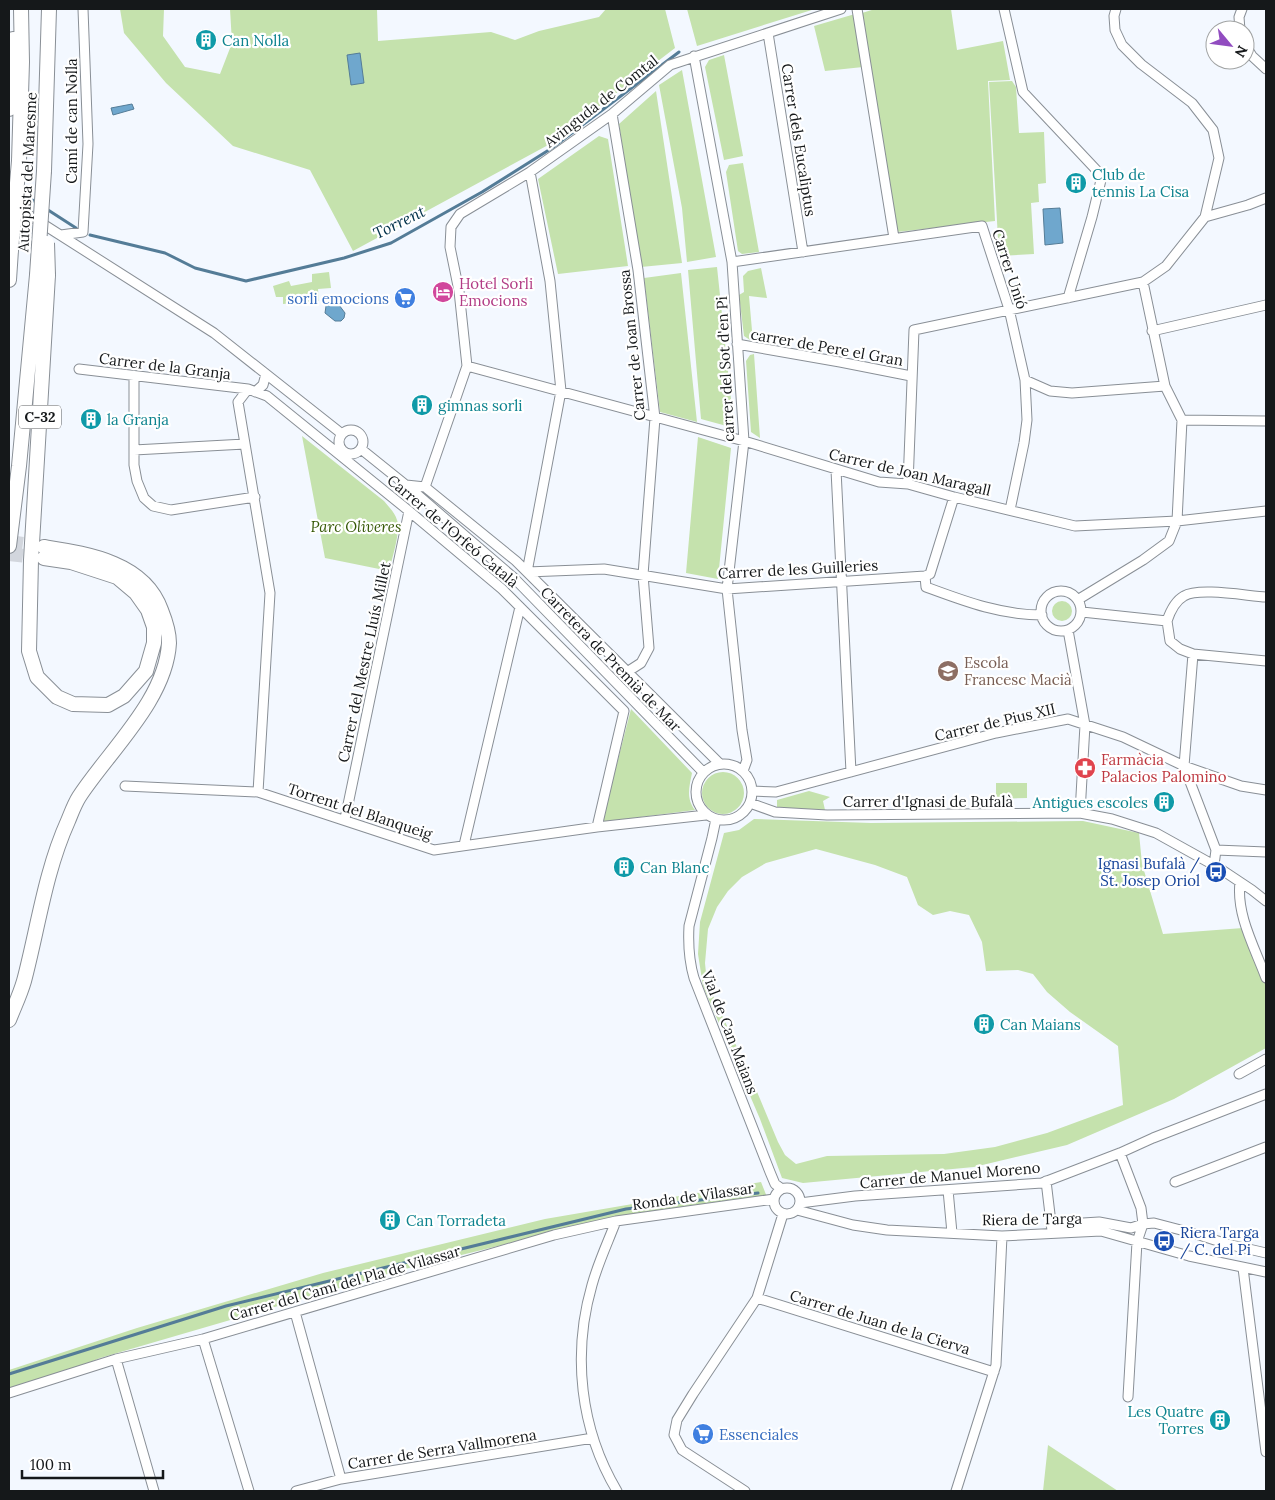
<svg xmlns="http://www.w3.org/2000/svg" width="1275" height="1500" font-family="Lora,serif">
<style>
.green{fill:#c5e2ad;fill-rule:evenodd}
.water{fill:#6fa7cd;stroke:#547c97}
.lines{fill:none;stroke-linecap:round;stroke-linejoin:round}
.stream{stroke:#547c97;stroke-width:3}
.highway-tunnel{stroke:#d2d6dd;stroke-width:14;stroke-dasharray:14 7;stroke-linecap:butt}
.minor-casing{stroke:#898f96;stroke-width:11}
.highway-casing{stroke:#898f96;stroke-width:16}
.minor{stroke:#fff;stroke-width:9}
.highway{stroke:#fff;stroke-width:14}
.highway-bridge-casing{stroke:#898f96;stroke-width:16;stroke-linecap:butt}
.highway-bridge{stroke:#fff;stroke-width:14}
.labels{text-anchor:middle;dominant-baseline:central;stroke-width:4.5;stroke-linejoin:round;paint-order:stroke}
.shield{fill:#fff;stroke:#5b5d5f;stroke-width:1}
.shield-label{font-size:14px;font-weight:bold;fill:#15181a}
.culture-label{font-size:15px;fill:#0d838f;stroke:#fff;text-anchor:start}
.street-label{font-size:15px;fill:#15181a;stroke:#fff}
.hotel-label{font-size:15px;fill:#b23c85;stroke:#fff;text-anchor:start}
.shop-label{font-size:15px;fill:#366cbe;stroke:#fff;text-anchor:end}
.park-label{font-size:15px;font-style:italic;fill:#365907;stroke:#fff}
.education-label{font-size:15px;fill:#785e54;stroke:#fff;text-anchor:start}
.health-label{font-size:15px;fill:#be3a42;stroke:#fff;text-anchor:start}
.transit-label{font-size:15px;fill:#164399;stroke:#fff;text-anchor:end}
.water-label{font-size:16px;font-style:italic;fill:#00314a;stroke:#fff}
</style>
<rect width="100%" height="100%" fill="#f3f8ff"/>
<!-- green -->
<path class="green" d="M120,9H164L163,36L185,67L220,74L232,43L230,9H377L378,41L491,32L515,40L539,31L599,17L606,9H665L675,48L550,144L353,251L310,170L233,146L166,83L124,33Z
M687,9H815L697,46Z
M875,9H951L957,50L1003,41L1010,80L988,81L995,221L897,232L862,13Z
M855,14L863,67L825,71L814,26Z
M724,55L743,156L724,160L705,67L709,60Z
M682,70L716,257L687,262L682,208L659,85Z
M1012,81L1016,87L1019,133L1044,132L1046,183L1038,184L1039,202L1031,203L1034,254L999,256L989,82Z
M656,91L682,263L641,267L619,124Z
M599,136L608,139L628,266L558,274L538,179Z
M743,163L759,252L742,254L738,251L726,172L729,165Z
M717,267L734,428L701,419L688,270Z
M761,268L767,298L749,296L753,342L744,336L739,295L744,292L743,276L748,271Z
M329,272L331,288L318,289L319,301L283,304V297H276L273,286L289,281L291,286L312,282V274Z
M681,273L697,422L660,412L644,278Z
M754,354L760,438L751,432L746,361L750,355Z
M302,436L384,501C389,507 395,513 397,520C401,531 392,558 389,571L325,558Z
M698,437L731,448L718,579L686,573Z
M1052 611a10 10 0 1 1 20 0a10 10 0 1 1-20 0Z
M631,709L692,773C689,788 686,798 695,810L602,822Z
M702 793a21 21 0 1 1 42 0a21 21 0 1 1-42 0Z
M996,783H1027V798L996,799Z
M809,791L830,797L823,801L825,810L777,808V800Z
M754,819L871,823L1083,821L1139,833L1142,864L1163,934L1243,928L1266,986V1048L1174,1099L1067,1145L974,1167L803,1183L782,1178L760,1119L703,986L698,954L700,922L724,833L739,830ZM816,849L875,865L907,877L918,905L933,915L950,911L969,915L982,942L986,971L1018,970L1033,974L1047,992L1070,1012L1118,1046L1123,1105L1047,1133L995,1147L944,1154L827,1156L796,1164L785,1155L778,1142L750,1075L707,983L705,963L708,929L717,907L728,891L742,877L766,863Z
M761,1182L767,1197L619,1216L405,1269L100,1358L79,1367L9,1389V1370L137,1328L323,1273L545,1219Z
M1048,1445L1118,1491H1043Z"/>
<!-- water -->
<path class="water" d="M360,53L364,83L351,85L347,55Z
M132,104L134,109L113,115L111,108Z
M1060,208L1063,243L1045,245L1043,209Z
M332,303L339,305L345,313L344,318L341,321H335L325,313L326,306Z"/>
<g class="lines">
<!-- stream -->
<path class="stream" d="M20,192L37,203
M45,208L76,228
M90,235L165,253L195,268L246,281L344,258L391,243L482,192L552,148L679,52
M9,1374L226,1306L626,1209L758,1193"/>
<!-- highway-tunnel -->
<path class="highway-tunnel" d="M9,542L44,547
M9,554L43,558"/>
<!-- minor casing -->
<g class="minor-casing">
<path id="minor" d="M857,9L894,238
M1004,9L1023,92L1102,176L1092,217L1068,298
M1116,9L1114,16L1115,30L1122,45L1141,64L1192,103L1213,130L1219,158L1205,217
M1240,30L1239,17L1242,9
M768,33L803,252
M1245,45L1252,56L1266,69
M694,56L732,262L744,441L727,589L742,730L747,760L743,771
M612,114L638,270L655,418L643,575L649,648L641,663L627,672
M13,205L214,333L342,434
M61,235L83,232L88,144L83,9
M732,262L982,226L1009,309L1025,380L1027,420L1024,443L1010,510
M1152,331L1266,305
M737,344L840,362L911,376
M467,366L744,441L879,482L908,484L954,497L1075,526L1177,521L1266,511
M79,369L248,389L267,396L409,511L502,589L624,711L597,827
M134,376V465L137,481L144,498L153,506L171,510L255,497
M1025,380L1050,391L1072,393L1165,386
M248,389L238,402L270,593L258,792
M255,392L263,385L266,374
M1182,420L1266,421
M339 442a12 12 0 1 1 24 0a12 12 0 1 1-24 0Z
M361,449L412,490L514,578L703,772
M134,450L245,444
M836,470L851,772
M908,484L914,330L1143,282L1166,266L1205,217L1248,205L1266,198
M406,485L425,487L516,561L720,764
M425,487L467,366L459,291L450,247L451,227L460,214L530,172L612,114L670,65L841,9
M527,572L604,569L727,589L925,576L930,574L954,497
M527,572L561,391L550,281L530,172
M925,576L926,587C964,601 1000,615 1042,615
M1041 611a20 20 0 1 1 40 0a20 20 0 1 1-40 0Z
M1079,599L1143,560L1169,541L1177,521L1182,420L1165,386L1143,282
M1082,612L1167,621L1170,641L1180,649L1193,654L1266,661
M1167,621C1170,612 1175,601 1184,596C1199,587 1247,596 1266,597
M1068,630L1085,725L1080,813
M1193,654L1184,766L1216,850L1214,865
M696 792a28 28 0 1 1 56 0a28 28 0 1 1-56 0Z
M125,786L258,792L434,850L597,827L706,815
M752,791L776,792L996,733L1068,719L1123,737L1184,766L1241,786L1266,790
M750,803L775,812L827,815L1080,813L1112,819L1156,833L1219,868L1252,890L1266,901
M345,819L409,511
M716,819L712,838L689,926C688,944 689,961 694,978L770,1172L775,1184L782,1189
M464,845L520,607
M1216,850L1266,852
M1240,882C1236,915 1255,948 1266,978
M1239,1074L1266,1059
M1120,1153L1141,1208L1143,1224L1137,1242L1128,1397
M1046,1181L1052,1231
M1175,1182L1266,1147
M774 1201a13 13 0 1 1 26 0a13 13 0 1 1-26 0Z
M948,1190L952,1233
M800,1203L855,1196L1042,1183L1120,1153L1153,1138L1266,1094
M797,1210L853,1225L887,1230L1002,1236L1101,1231L1189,1256L1266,1272
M616,1221C608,1242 598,1263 592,1285C572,1354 580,1429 617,1491
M1051,1225L1099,1222L1131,1228L1143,1224L1154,1223L1196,1234L1227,1244L1266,1253
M1243,1268L1266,1452
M757,1298L994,1372
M295,1312L341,1479
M203,1339L249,1491
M116,1359L154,1491
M9,1393L116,1359L203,1339L554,1235L616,1221L774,1199
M296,1491L341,1479L593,1438
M745,1491L682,1450L674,1435L677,1420L693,1394L757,1298L783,1214
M956,1491L996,1365L1002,1236"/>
</g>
<!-- highway casing -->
<g class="highway-casing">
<path id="highway" d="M9,109L13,39
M19,161L22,62L21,9
M44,171L49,9
M9,280L11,250
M9,546L19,466L37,275
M44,558L71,562L117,577L136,593L148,610L154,627V643L146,671L124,696L108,705L73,704L57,697L37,677L29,651L31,560L48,275
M9,1020C14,1007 20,995 24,981C38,928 45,872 68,821C71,814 74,805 79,797C108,752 166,700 169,643C169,632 165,620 161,610C144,562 87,554 44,547"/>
</g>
<!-- minor -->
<use href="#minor" class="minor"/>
<!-- highway -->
<use href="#highway" class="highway"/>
<!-- highway-bridge casing -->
<g class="highway-bridge-casing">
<path id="highway-bridge" d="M47,243L48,275
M11,250L19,161
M37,275L44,171"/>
</g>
<!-- highway-bridge -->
<use href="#highway-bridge" class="highway-bridge"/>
</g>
<!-- icons -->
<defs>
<g id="building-disc" transform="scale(1.125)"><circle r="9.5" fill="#0f9aa8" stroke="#fff"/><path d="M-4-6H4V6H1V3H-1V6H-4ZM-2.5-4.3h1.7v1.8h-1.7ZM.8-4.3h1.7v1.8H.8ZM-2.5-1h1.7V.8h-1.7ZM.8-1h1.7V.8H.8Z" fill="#fff"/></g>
<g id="hotel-disc" transform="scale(1.125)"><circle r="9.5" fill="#d1479c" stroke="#fff"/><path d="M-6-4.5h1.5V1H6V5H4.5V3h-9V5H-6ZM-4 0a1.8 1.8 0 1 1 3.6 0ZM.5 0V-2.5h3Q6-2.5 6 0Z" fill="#fff"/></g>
<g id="supermarket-disc" transform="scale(1.125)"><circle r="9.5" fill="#3f7fe0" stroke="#fff"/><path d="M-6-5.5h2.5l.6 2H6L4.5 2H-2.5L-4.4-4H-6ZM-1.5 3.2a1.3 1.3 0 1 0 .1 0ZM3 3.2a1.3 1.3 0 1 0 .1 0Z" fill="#fff"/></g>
<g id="school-disc" transform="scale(1.125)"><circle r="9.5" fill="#8d6e63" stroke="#fff"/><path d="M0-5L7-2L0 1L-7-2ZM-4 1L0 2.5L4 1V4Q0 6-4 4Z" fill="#fff"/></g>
<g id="pharmacy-disc" transform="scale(1.125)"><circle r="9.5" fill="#e0444e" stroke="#fff"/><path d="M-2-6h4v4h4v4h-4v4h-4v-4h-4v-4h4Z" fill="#fff"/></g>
<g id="bus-disc" transform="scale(1.125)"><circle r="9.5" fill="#1a4fb4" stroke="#fff"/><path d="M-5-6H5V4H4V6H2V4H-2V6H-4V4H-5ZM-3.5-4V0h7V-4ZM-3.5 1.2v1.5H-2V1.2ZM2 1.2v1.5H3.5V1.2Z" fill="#fff"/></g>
</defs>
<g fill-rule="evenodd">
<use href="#building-disc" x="206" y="40"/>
<use href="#building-disc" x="1076" y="183"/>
<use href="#hotel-disc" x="443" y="292"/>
<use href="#supermarket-disc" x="405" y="298"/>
<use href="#building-disc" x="422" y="405"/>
<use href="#building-disc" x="91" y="419"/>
<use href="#school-disc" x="948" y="671"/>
<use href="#pharmacy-disc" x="1085" y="768"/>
<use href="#building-disc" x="1164" y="802"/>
<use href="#building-disc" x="624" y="867"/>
<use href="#bus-disc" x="1216" y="872"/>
<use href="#building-disc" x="984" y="1024"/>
<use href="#building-disc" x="390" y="1220"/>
<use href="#bus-disc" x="1164" y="1241"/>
<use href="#building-disc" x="1220" y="1420"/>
<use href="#supermarket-disc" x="703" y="1434"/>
</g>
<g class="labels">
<!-- shield labels -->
<rect class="shield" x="19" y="405.5" width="42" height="23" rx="4"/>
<g class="shield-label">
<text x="40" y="417">C-32</text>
</g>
<!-- culture labels -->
<g class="culture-label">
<text x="222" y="40">Can Nolla</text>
<text x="1092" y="174">Club de<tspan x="1092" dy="17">tennis La Cisa</tspan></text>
<text x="438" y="405">gimnas sorli</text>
<text x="107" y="419">la Granja</text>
<text x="1148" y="802" text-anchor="end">Antigues escoles</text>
<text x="640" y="867">Can Blanc</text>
<text x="1000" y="1024">Can Maians</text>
<text x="406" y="1220">Can Torradeta</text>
<text x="1204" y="1411" text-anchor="end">Les Quatre<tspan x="1204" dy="17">Torres</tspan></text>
</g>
<!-- street labels -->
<g class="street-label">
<text transform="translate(601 101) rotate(-38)">Avinguda de Comtal</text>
<text transform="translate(71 121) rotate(-90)">Camí de can Nolla</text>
<text transform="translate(799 140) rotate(81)">Carrer dels Eucaliptus</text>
<text transform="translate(27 172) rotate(-87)">Autopista del Maresme</text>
<text transform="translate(1010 269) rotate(72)">Carrer Unió</text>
<text transform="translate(632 345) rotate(-96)">Carrer de Joan Brossa</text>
<text transform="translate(827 347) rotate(10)">carrer de Pere el Gran</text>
<text transform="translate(165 366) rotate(7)">Carrer de la Granja</text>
<text transform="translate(725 369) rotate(-93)">carrer del Sot d'en Pi</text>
<text transform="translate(910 472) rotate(13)">Carrer de Joan Maragall</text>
<text transform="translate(453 531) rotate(40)">Carrer de l'Orfeó Català</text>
<text transform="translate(798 569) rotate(-3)">Carrer de les Guilleries</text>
<text transform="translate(611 659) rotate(46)">Carretera de Premià de Mar</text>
<text transform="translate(364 662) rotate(-78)">Carrer del Mestre Lluís Millet</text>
<text transform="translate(995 722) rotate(-13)">Carrer de Pius XII</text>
<text x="928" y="801">Carrer d'Ignasi de Bufalà</text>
<text transform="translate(360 811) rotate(18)">Torrent del Blanqueig</text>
<text transform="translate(730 1032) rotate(69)">Vial de Can Maians</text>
<text transform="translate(950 1175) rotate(-5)">Carrer de Manuel Moreno</text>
<text transform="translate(693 1196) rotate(-8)">Ronda de Vilassar</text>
<text transform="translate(1032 1219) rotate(-1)">Riera de Targa</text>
<text transform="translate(345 1283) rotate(-16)">Carrer del Camí del Pla de Vilassar</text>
<text transform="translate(880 1322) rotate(17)">Carrer de Juan de la Cierva</text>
<text transform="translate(442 1449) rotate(-9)">Carrer de Serra Vallmorena</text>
</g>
<!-- hotel labels -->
<g class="hotel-label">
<text x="459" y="283">Hotel Sorli<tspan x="459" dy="17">Emocions</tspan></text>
</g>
<!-- shop labels -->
<g class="shop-label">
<text x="389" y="298">sorli emocions</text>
<text x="719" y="1434" text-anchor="start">Essenciales</text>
</g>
<!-- park labels -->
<g class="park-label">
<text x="356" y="526">Parc Oliveres</text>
</g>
<!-- education labels -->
<g class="education-label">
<text x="964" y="662">Escola<tspan x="964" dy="17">Francesc Macià</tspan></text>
</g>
<!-- health labels -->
<g class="health-label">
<text x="1101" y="759">Farmàcia<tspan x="1101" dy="17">Palacios Palomino</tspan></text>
</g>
<!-- transit labels -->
<g class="transit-label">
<text x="1200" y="863">Ignasi Bufalà /<tspan x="1200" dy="17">St. Josep Oriol</tspan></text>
<text x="1180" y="1232" text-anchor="start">Riera Targa<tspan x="1180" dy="17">/ C. del Pi</tspan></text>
</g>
<!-- water labels -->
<g class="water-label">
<text transform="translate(399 222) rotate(-26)">Torrent</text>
</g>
</g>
<!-- border -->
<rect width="1275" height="1500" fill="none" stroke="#15181a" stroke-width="20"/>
<!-- north arrow -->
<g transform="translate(1230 45) rotate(119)"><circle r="24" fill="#ffffff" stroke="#a1a3a3"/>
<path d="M0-4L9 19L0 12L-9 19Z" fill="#914cc0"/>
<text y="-8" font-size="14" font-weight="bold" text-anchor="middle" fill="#15181a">N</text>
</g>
<!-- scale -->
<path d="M22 1470v8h141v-8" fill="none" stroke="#15181a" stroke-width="2.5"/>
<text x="30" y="1470" font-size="15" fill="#15181a" stroke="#ffffff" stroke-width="4" paint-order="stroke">100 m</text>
</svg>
